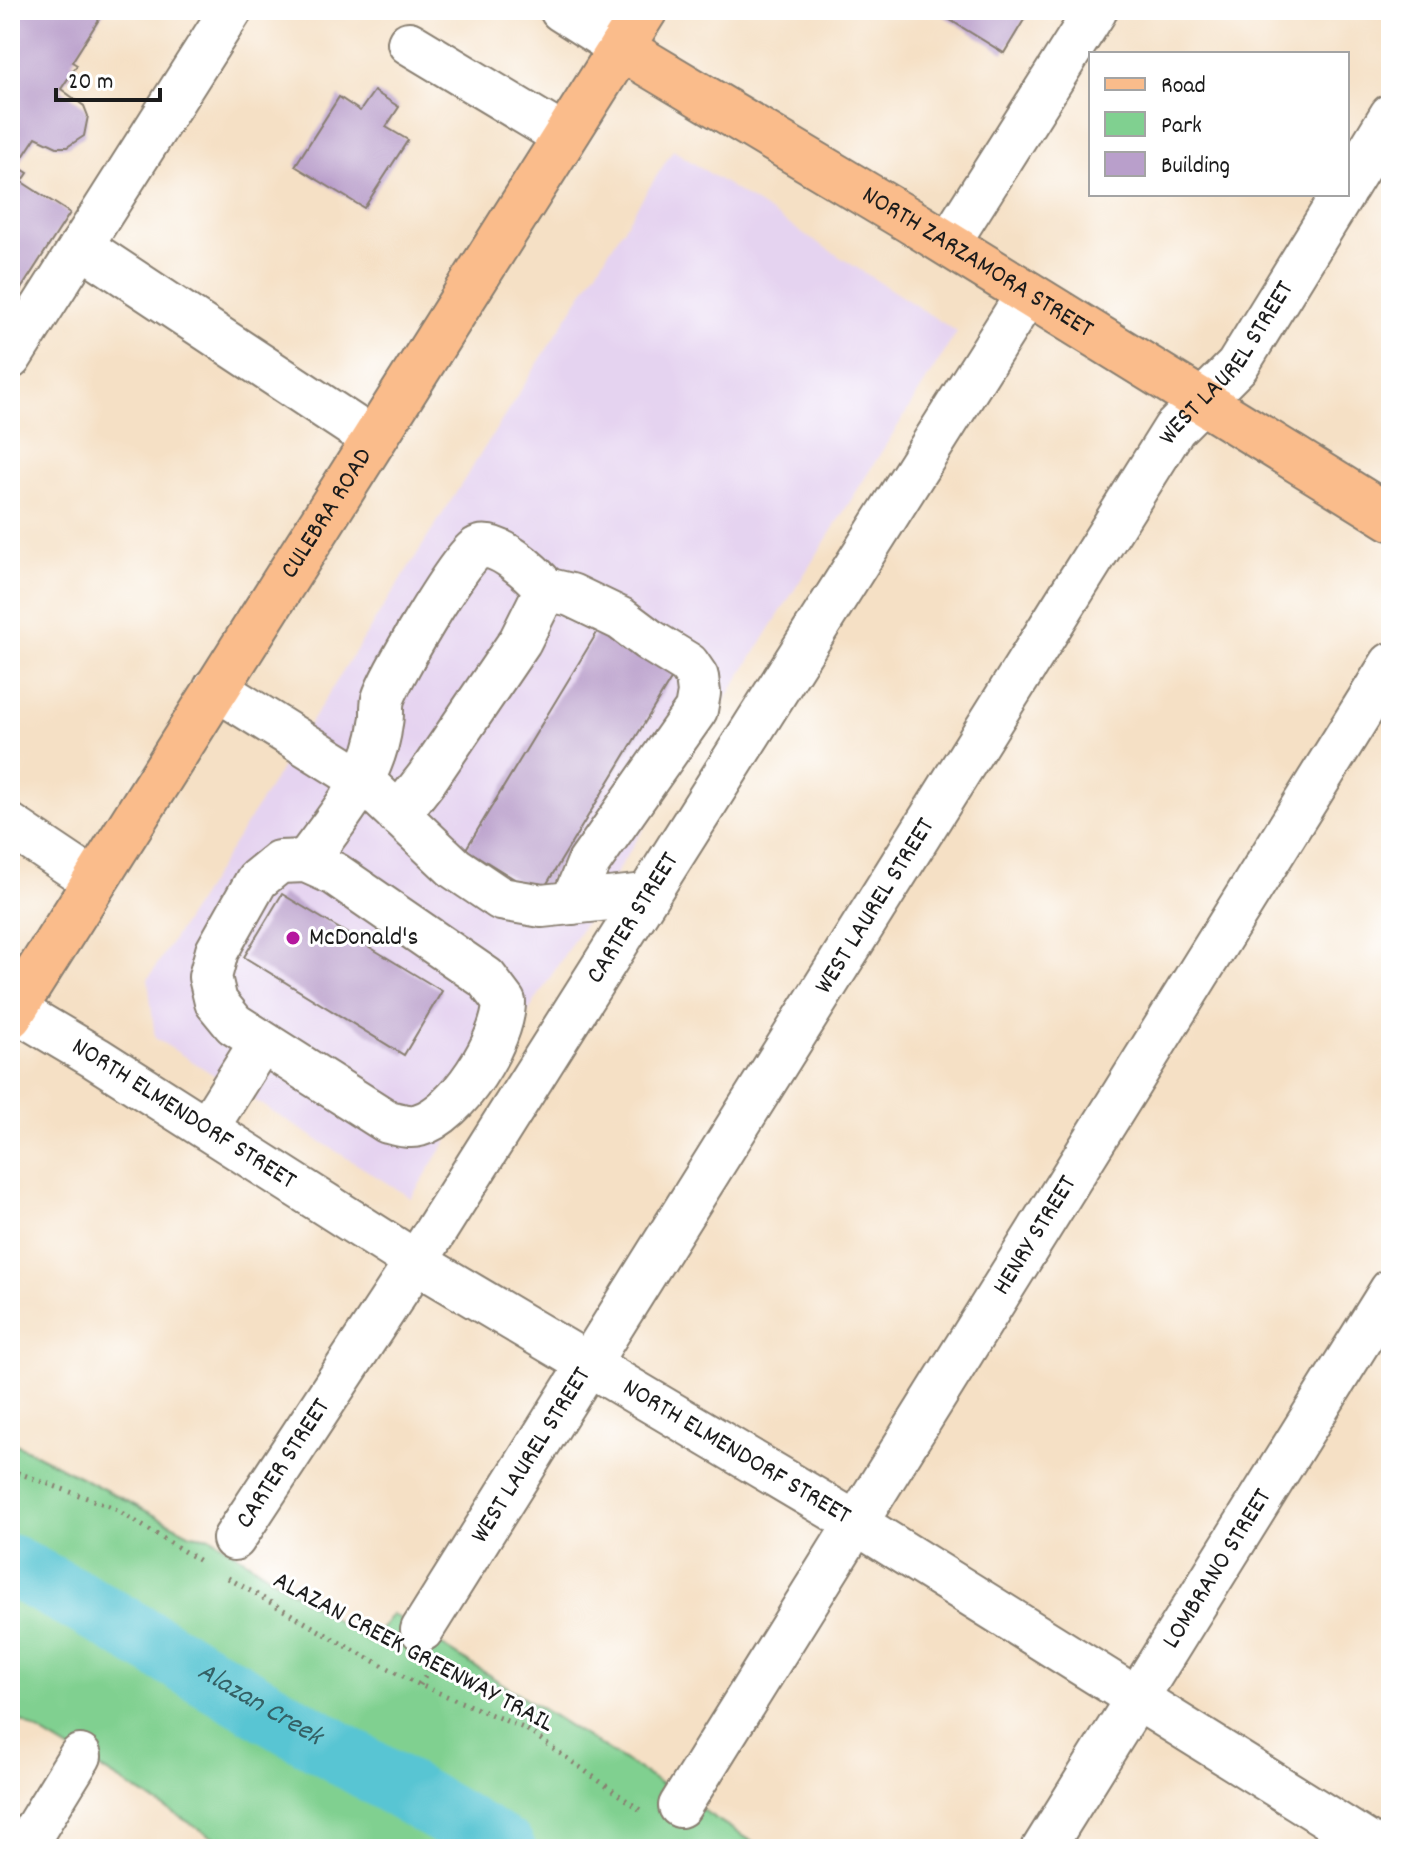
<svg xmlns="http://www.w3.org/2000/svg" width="1401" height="1859" font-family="Dekko,sans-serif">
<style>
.built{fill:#e5d3f0}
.green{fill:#80d090;stroke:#4e7656;stroke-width:2}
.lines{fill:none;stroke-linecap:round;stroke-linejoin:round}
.river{stroke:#59c5d3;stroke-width:62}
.building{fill:#b99fcb}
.minor-casing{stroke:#887e70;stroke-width:46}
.major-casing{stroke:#887e70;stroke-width:48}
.path{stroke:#887e70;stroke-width:5;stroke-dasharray:2 6;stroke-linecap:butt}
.minor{stroke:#fff;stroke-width:42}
.major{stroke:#fabc8b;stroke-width:44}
.poi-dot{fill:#b5179e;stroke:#fff;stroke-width:3}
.labels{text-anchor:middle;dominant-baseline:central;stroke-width:6;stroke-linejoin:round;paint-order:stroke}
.street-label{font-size:26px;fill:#1c1c1c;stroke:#fff}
.poi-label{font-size:26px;fill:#1c1c1c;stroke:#fff;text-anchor:start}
.water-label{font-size:28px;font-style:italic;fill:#346065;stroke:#fff}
</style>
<rect width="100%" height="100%" fill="#fff"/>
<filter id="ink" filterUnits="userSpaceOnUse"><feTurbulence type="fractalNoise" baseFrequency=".0125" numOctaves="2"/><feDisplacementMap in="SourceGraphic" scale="16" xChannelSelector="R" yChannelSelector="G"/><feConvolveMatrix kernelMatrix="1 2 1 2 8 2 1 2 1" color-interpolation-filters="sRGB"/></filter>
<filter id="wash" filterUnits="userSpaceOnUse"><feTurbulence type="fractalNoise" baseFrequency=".006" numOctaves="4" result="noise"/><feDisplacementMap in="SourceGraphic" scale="32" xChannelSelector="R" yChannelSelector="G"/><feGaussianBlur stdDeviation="1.8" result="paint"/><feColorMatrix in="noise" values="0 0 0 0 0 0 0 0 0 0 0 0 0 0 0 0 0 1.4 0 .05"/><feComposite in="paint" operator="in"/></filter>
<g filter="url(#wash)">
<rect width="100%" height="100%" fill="#f5e0c5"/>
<!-- built -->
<path class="built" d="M673,150L957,332L411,1198L155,1038L148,979Z"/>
<!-- green -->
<path class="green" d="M10,1441L191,1534L211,1537L370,1643L392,1614L764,1849H233L10,1714Z"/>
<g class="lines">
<!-- river -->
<path class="river" id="s1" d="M10,1565L82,1603L505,1849"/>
</g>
<g id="blocks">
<!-- building -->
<path class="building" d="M10,10H105L72,62L77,65L61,89L84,106L88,116L84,136L67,147H57L36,137L17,166L28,173L22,182L70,213L10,306V201L14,196L10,193Z
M934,10H1030L1004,53Z
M374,91L399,107L386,127L408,140L364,208L295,166L339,97L360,111Z
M601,626L676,671L540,895L466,849Z
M282,894L442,991L404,1055L244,957Z"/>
</g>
</g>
<g filter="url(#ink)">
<use href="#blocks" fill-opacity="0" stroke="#887e70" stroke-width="2"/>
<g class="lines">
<!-- minor casing -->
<g class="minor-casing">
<g id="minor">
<path d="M561,10L621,48"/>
<path d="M409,43L565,137"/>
<path d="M1347,187L1391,115"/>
<path d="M948,244L1096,10"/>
<path d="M81,246L374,440"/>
<path d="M10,358L231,10"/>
<path d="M546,589L571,595L621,619L649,640L688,664L697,677L699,693L696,710L588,864L572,903"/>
<path d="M215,688L362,780L455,868L501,899L542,906L646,895"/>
<path d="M10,825L95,882"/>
<path d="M306,861L335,874L486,978L504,1002C504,1040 457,1115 419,1125C410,1128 397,1124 388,1122L234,1024L216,1002L210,977L217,951L257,880L279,862Z"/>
<path d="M306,861C325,835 346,809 362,781C371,764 379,743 381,723C383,716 381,707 383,699C389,679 460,557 476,549C495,537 534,575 546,589L520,641L427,778L398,815"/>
<path id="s2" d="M10,1007L96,1058L416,1262L856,1523L1378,1849"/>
<path d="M207,1128L261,1042"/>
<path id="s3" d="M234,1539L416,1262L1028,293"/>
<path id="s4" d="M422,1630L1174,429L1237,366L1343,194"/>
<path id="s5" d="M680,1806L1391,664"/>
<path d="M23,1849L80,1756"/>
<path id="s6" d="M1043,1849L1391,1290"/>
</g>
</g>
<!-- major casing -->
<g class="major-casing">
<g id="major">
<path id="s7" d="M621,48L909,220L1391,518"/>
<path id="s8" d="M10,1016L645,10"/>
</g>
</g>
<!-- path -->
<path class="path" d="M10,1470L112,1507L203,1563
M228,1578L344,1645L420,1685L526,1729L643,1812
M420,1685L432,1665
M689,1841L701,1849"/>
<!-- minor -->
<use href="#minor" class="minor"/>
<!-- major -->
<use href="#major" class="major"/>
</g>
</g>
<!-- markers -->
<circle class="poi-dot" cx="293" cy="938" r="8"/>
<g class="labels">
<!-- street labels -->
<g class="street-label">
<text stroke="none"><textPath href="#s7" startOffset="416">NORTH ZARZAMORA STREET</textPath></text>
<text stroke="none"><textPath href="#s4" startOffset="1502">WEST LAUREL STREET</textPath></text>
<text stroke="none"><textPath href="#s8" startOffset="594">CULEBRA ROAD</textPath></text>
<text stroke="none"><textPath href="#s4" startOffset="854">WEST LAUREL STREET</textPath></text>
<text stroke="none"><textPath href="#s3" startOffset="738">CARTER STREET</textPath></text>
<text stroke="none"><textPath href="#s2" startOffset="204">NORTH ELMENDORF STREET</textPath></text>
<text stroke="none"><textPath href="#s5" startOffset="672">HENRY STREET</textPath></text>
<text stroke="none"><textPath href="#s2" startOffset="852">NORTH ELMENDORF STREET</textPath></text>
<text stroke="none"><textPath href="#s4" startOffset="206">WEST LAUREL STREET</textPath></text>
<text stroke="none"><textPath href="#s3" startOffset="90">CARTER STREET</textPath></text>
<text stroke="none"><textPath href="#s6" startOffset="330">LOMBRANO STREET</textPath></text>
<text transform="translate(413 1653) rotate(28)">ALAZAN CREEK GREENWAY TRAIL</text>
</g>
<!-- poi labels -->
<g class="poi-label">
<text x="309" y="938">McDonald's</text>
</g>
<!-- water labels -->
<g class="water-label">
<text stroke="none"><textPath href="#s1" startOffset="286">Alazan Creek</textPath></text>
</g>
</g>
<!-- margin -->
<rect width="1401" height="1859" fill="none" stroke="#fff" stroke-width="40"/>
<!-- legend -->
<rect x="1089" y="52" width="260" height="144" fill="#ffffff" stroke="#a4a4a4" stroke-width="2"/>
<rect x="1105" y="78" width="40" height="12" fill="#fabc8b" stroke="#a4a4a4" stroke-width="2"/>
<text x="1161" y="92" font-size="24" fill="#1c1c1c">Road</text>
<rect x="1105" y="112" width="40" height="24" fill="#80d090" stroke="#a4a4a4" stroke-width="2"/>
<text x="1161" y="132" font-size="24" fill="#1c1c1c">Park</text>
<rect x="1105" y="152" width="40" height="24" fill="#b99fcb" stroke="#a4a4a4" stroke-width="2"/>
<text x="1161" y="172" font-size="24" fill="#1c1c1c">Building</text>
<!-- scale -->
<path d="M56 88v12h104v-12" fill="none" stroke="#1c1c1c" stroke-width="4"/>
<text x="68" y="88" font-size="24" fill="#1c1c1c" stroke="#ffffff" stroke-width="6" paint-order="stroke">20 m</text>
</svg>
